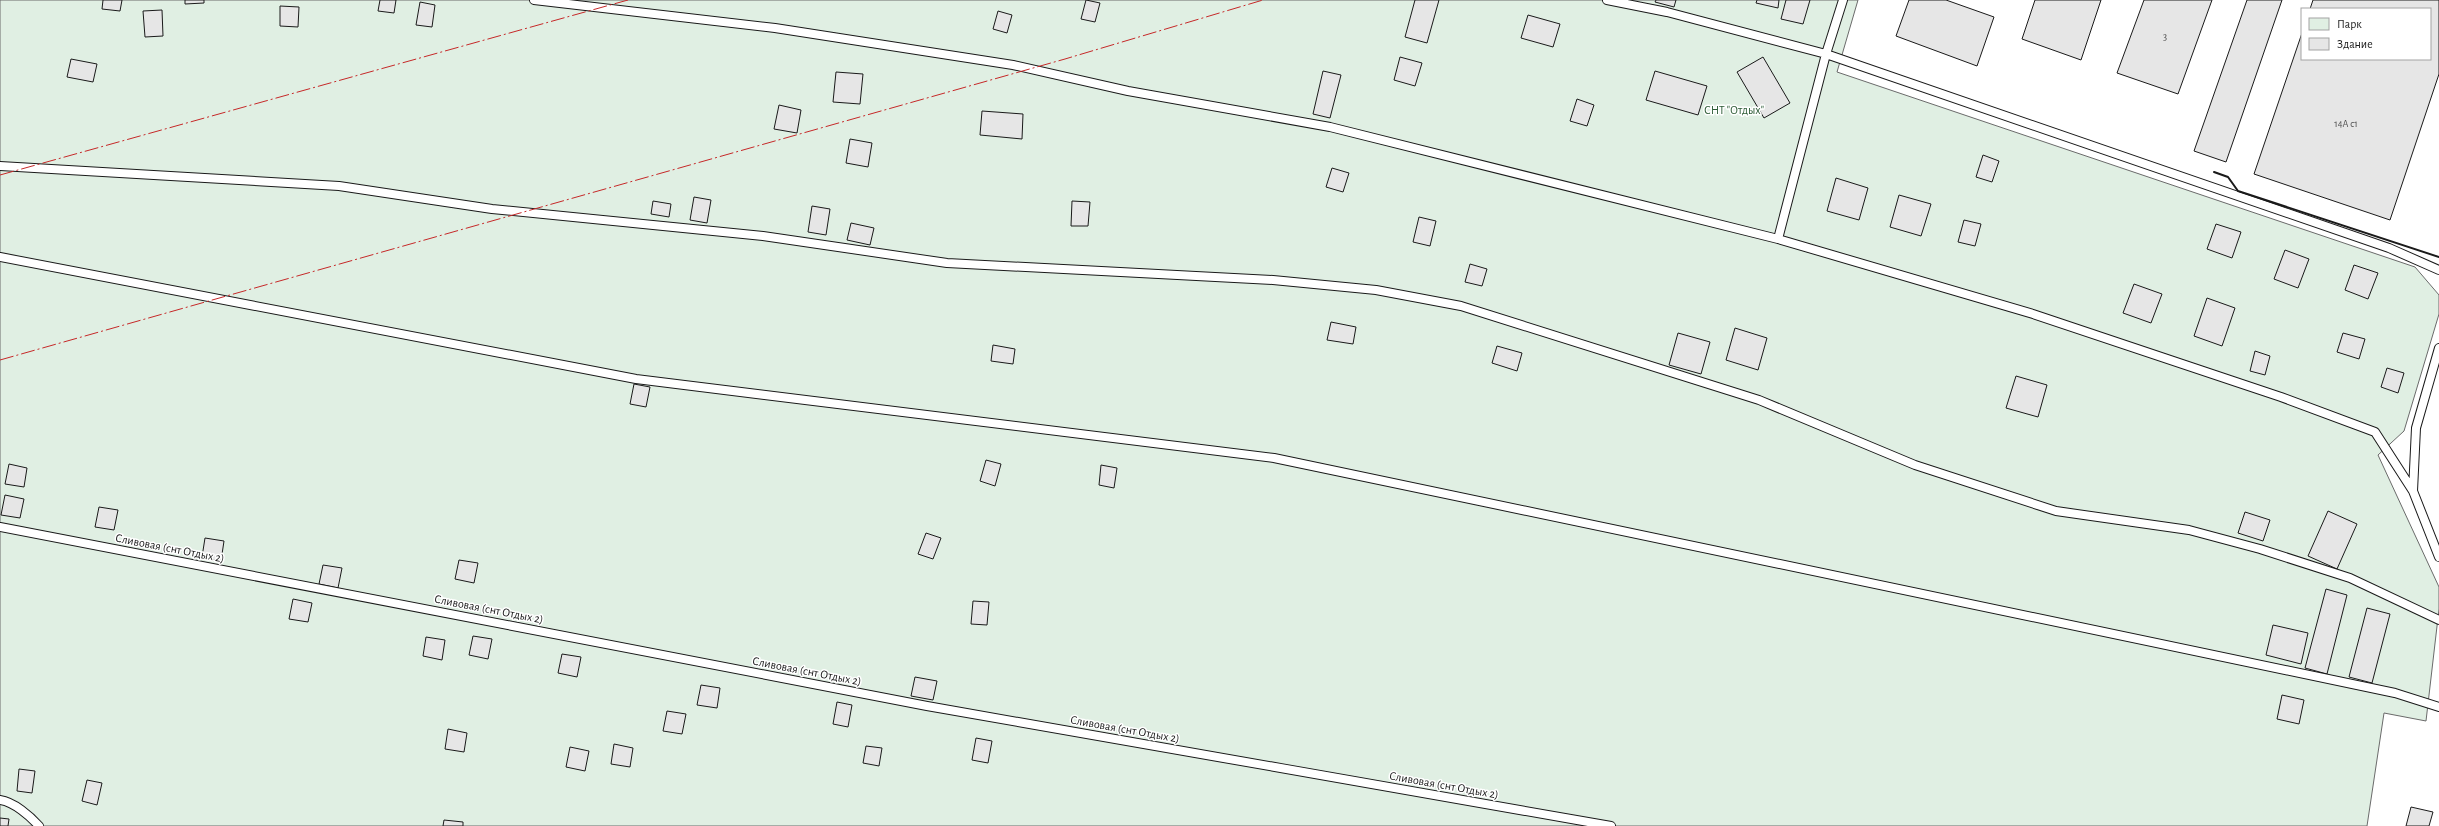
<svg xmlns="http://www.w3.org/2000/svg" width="2439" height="826" font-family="'Alegreya Sans',sans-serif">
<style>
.green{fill:#e0efe3;stroke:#6a6a6a}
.building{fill:#e6e6e6;stroke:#1a1a1a}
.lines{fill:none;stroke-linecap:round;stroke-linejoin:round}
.lane-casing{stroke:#1a1a1a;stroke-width:10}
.lane{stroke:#fff;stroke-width:8}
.wall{stroke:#1a1a1a;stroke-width:2}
.power{stroke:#c62828;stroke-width:1;stroke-dasharray:14 3 2 3;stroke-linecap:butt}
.labels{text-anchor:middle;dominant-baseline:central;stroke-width:3;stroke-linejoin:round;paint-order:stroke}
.number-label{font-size:10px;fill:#4d4d4d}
.park-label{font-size:12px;fill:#2b5a34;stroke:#fff}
.street-label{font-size:12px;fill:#1a1a1a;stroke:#fff}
</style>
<rect width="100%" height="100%" fill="#fff"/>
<!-- green -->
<path class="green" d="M0,0H1858L1837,72L2415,267L2439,295V314L2404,431L2378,455L2439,587V609L2426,721L2384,713L2367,826H0Z"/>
<!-- building -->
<path class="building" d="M103,0H122L120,11L102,9Z
M185,0H204V3L185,4Z
M380,0H396L394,13L378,11Z
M1086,0L1100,3L1095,22L1081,19Z
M1415,0H1439L1427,43L1405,37Z
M1656,0H1676L1674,7L1655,2Z
M1757,0H1779L1778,8L1756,3Z
M1786,0H1810L1803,24L1781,19Z
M1909,0H1946L1994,17L1977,66L1896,36Z
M2035,0H2101L2081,60L2022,39Z
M2144,0H2212L2178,94L2117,73Z
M2247,0H2282L2226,162L2194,151Z
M2313,0H2439V74L2390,220L2254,174L2302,33V59H2430V9H2310Z
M420,2L435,5L432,27L416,25Z
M280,6L299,7L298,27L280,26Z
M162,10L163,36L145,37L143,11Z
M998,11L1012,15L1007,33L993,29Z
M1528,15L1560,24L1553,47L1521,38Z
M1400,57L1422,63L1415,86L1394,80Z
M1763,57L1790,103L1764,118L1737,72Z
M71,59L97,64L93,82L67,77Z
M1323,71L1341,75L1330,118L1313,114Z
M1655,71L1707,86L1698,115L1646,100Z
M836,72L863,74L860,104L833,102Z
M1577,99L1594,105L1587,126L1570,121Z
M779,105L801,110L797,133L774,129Z
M982,111L1023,114L1022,139L980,135Z
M850,139L872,143L868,167L846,163Z
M1983,155L1999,161L1992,182L1976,177Z
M1332,168L1349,173L1343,192L1326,187Z
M1836,178L1868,188L1859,220L1827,211Z
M1899,195L1931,204L1921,236L1890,227Z
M694,197L711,200L707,223L690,220Z
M653,201L671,204L669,217L651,214Z
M1072,201L1090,202L1088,226H1071Z
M812,206L830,209L826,235L808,232Z
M1419,217L1436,221L1430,246L1413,242Z
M1964,220L1981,224L1975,246L1958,242Z
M851,223L874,228L870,245L847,240Z
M2216,224L2241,232L2232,258L2207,249Z
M2285,250L2309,259L2298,288L2274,279Z
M1470,264L1487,269L1482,286L1465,282Z
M2354,265L2378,273L2368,299L2345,290Z
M2134,284L2162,294L2151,323L2123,313Z
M2207,298L2235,308L2222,346L2194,336Z
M1331,322L1356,327L1353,344L1327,340Z
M1735,328L1767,338L1758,370L1726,360Z
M1678,333L1710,342L1701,374L1669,365Z
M2343,333L2365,339L2359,359L2337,352Z
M993,345L1015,349L1013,364L991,361Z
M1497,346L1522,353L1517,371L1492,363Z
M2255,351L2270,356L2265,375L2250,371Z
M2387,368L2404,373L2398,393L2381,387Z
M2016,376L2047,385L2038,417L2006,408Z
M634,384L650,387L646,407L630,404Z
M986,460L1001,464L995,486L980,481Z
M9,464L27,468L24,487L5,484Z
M1101,465L1117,468L1114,488L1099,485Z
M5,495L24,499L20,518L1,515Z
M99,507L118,510L114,530L95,527Z
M2328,511L2357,524L2337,569L2308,556Z
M2245,512L2270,520L2263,541L2238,533Z
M926,533L941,538L933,559L918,554Z
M205,538L224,541L221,561L202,557Z
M459,560L478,563L474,583L455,579Z
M323,565L342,568L338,588L319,584Z
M2326,589L2347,595L2327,674L2305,668Z
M293,599L312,603L308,622L289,619Z
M973,601L989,602L987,625L971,624Z
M2367,608L2390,614L2372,683L2349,677Z
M2273,625L2308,633L2301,664L2266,655Z
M473,636L492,639L488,659L469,655Z
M426,637L445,640L442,660L423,656Z
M562,654L581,657L577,677L558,673Z
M915,677L937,681L933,700L911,696Z
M701,685L720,688L717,708L697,705Z
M2282,695L2304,700L2299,724L2277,719Z
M837,702L852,705L848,727L833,724Z
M667,711L686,714L682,734L663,731Z
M448,729L467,733L464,752L445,749Z
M976,738L992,741L988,763L972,760Z
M614,744L633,748L630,767L611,764Z
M866,746L882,748L879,766L863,763Z
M570,747L589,751L585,771L566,767Z
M19,769L35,771L32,793L17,791Z
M87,780L102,783L97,805L82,801Z
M2411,807L2433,812L2429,826H2406Z
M0,818L9,819L8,826H0Z
M444,820L463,822V826H443Z"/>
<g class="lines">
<!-- lane casing -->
<g class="lane-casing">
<path id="lane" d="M534,0L775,28L1013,65L1128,91L1330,127L1778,239L2033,314L2281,397L2375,432L2413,491L2439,557
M1607,0L1667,12L1826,54L2389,248L2439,270
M0,166L339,186L492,209L763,236L947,263L1273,280L1376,290L1461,306L1759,400L1915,465L2056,511L2189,530L2260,549L2350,578L2439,620
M1778,239L1826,54L1843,0
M0,257L636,379L1274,458L2395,693L2439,707
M2413,491L2416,428L2439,348
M0,527L927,706L1611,826
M0,800C14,802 30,816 39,826"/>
</g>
<!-- lane -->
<use href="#lane" class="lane"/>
<!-- wall -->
<path class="wall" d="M2214,172L2228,177L2238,191L2439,257"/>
<!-- power -->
<path class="power" d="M0,175L628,0
M0,360L1065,59L1263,0"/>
</g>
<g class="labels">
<!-- number labels -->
<g class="number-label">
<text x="2165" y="37">3</text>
<text x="2346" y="124">14А с1</text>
</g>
<!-- park labels -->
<g class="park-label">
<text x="1734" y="110">СНТ "Отдых"</text>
</g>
<!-- street labels -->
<g class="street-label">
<text transform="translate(170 548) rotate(11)">Сливовая (снт Отдых 2)</text>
<text transform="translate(489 609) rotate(11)">Сливовая (снт Отдых 2)</text>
<text transform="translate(807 671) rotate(11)">Сливовая (снт Отдых 2)</text>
<text transform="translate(1125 729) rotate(10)">Сливовая (снт Отдых 2)</text>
<text transform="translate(1444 785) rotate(10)">Сливовая (снт Отдых 2)</text>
</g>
</g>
<!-- legend -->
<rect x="2301" y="8" width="130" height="52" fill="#ffffff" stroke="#a3a3a3"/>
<rect x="2309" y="18" width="20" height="12" fill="#e0efe3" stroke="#a3a3a3"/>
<text x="2337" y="28" font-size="12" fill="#1a1a1a">Парк</text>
<rect x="2309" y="38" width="20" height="12" fill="#e6e6e6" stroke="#a3a3a3"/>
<text x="2337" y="48" font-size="12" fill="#1a1a1a">Здание</text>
</svg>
